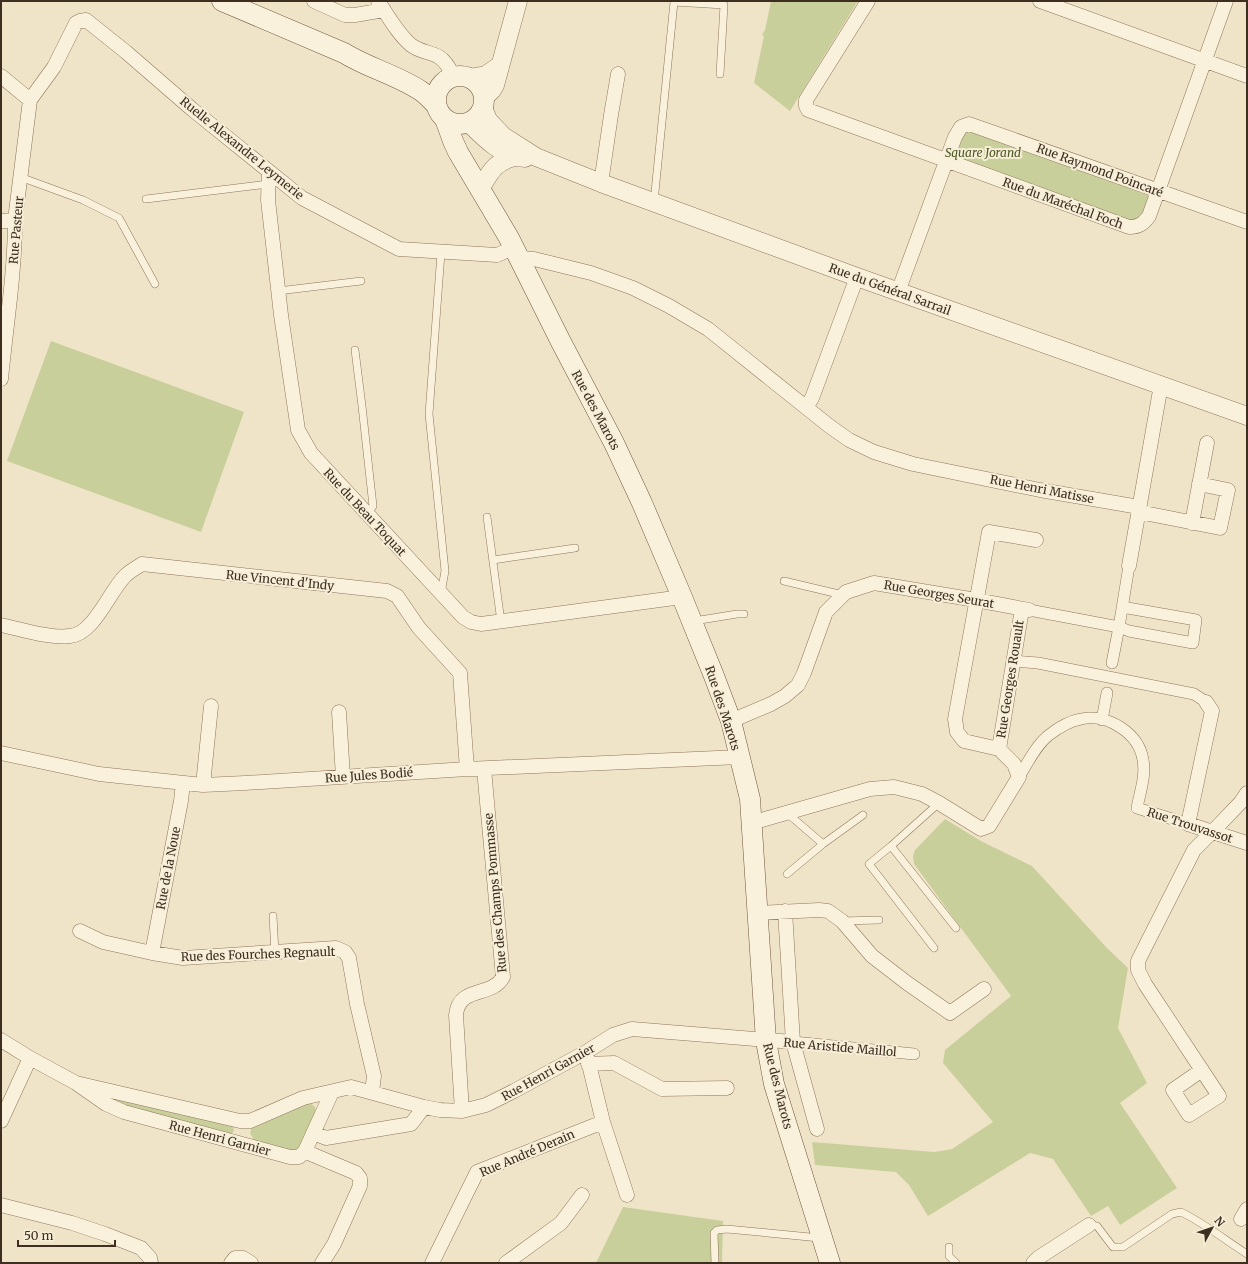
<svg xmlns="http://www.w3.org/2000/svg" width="1248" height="1264" font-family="Merriweather,serif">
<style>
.green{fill:#c9cf9b}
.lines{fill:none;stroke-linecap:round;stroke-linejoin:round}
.service-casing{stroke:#8d765c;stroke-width:8}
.pedestrian-casing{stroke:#8d765c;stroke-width:12}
.minor-casing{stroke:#8d765c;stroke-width:15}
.tertiary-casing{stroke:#8d765c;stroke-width:19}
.secondary-casing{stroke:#6f573f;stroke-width:21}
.service{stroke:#faf1dc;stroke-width:7}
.pedestrian{stroke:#faf1dc;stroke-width:11}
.minor{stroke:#faf1dc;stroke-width:14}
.tertiary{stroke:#faf1dc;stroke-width:18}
.secondary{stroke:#faf1dc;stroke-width:20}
.labels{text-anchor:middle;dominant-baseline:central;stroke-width:4;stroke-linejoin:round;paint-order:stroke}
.street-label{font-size:12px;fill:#3d2e20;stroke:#f7eed8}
.park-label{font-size:12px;font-style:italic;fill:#4d5a26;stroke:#f7eed8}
</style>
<rect width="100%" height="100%" fill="#f0e4c8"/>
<!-- green -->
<path class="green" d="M771,1H858L790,111L754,83L764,36L762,35L765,30Z
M968,130L1145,194L1150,196L1152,199L1137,221L1128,220L956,158L955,154L960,136Z
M51,341L244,412L201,532L7,461Z
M945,819L981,841L1032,866L1107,948L1128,968L1118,1028L1147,1083L1120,1103L1177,1188L1120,1225L1108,1206L1091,1216L1053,1159L1030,1153L928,1216L909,1185L896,1172L815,1165L812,1142L934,1152L952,1149L993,1122L943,1063L945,1050L1011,996L914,864L913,856L915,850Z
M107,1096L233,1126L234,1131L230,1135L111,1102Z
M304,1103C310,1103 315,1104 316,1111L304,1145L295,1151L255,1142L250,1133L252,1127Z
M623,1207L723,1221L722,1263H596Z"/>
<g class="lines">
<!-- service casing -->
<g class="service-casing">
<path id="service" d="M20,177L83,200L119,218L155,284
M146,199L269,184
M654,202L674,2L724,5L720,74
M278,291L361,281
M355,350L362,406L373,506L367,515
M487,517L501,622
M493,560L575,548
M784,581L843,595
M441,593L445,571L429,414L441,253
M694,621L737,614H744
M787,813L823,844
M891,846L956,928
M787,874L823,844L863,815
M273,916L275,953
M842,921L879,920
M934,948L869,864L891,846L939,803
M1089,1225L1097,1226L1113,1247H1123L1172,1214L1181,1212C1204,1223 1225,1240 1247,1254
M949,1247V1256L956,1263
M715,1263L714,1233L717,1230L727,1229L820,1238"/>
</g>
<!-- pedestrian casing -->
<g class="pedestrian-casing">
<path id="pedestrian" d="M1029,610L1119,627L1129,566
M1013,661L1038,663L1194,694L1206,702
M1112,663L1119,627L1129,631L1193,643L1196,620L1122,607
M1102,720L1107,693
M1019,777C1027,764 1036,745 1049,735C1058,728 1070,721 1081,719C1107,713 1139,733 1143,760C1146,776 1140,792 1137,808L1188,824
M793,1042L914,1054"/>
</g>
<!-- minor casing -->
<g class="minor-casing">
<path id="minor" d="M314,1L345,15H355L384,10
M378,1C388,16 398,34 411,45C420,52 431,52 439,57C447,62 450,70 454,77
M868,1L806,100V106L808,110L1129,227C1139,227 1143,224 1149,216L1226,1
M1040,1L1247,76
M1,76L30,100
M269,173L268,200L281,315L298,430L311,453L463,617L471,622L481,624L682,597
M601,183L611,115L618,74
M1,221L15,220
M519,258L534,259L591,273L633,288L669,306L708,329L828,425L849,440L874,452L913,464L1040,490L1139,507
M898,292L955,137L961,127L969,124L1247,222
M1,379C6,326 15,273 15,220L30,100L54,67L76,23L80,21L86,20L126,52L193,110L302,198L399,249L497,255L513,248
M806,407L812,398L857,277
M1139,512L1220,528L1228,490L1199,484
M1192,523L1207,443
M1129,566L1161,385
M1,625C21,629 51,639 70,636C94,634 109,592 125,576C130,571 136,568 142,564L387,591L397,596L419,628L460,673L467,769
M1206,702L1212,711L1188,824L1247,843
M339,712L343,777
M731,721L771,704L785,696L798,685L804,673L826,612L846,592L874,583L976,600L1029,610
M999,749L1022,609
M1,753L99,774L203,785L245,783L467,769L740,757
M203,785L211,706
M751,823L870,789L894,787L922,794L939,803L981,829L989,826L1019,777L1014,764L999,749L964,741L957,732L955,719L989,532L1036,540
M785,911L793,1042L817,1129
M758,913L819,910L828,911L842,921L872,956L907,983L950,1013L984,989
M80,931L103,942L152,953L183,958L336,948L345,952L349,958L357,1004L374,1076L372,1092
M152,953L181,801L183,783
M1,1040L30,1058L76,1083
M586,1052L603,1122L627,1195
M588,1064L614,1063L662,1089L727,1088
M1202,1070L1173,1090L1189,1115L1219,1096L1145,984L1138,970V961L1194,850L1218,826L1241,802L1247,793
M332,1092L305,1151L299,1157H290L124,1112L106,1104L76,1083L240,1121H250L303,1098L351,1087L424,1107L440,1110L462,1111L486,1105L514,1091L586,1052L613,1035L632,1029L793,1042
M462,1111L456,1015C459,985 492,998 503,977L484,769
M1,1121L30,1058
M313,1133L326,1138L411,1124L424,1107
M305,1151L311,1154L356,1173L360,1178V1186L334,1244L322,1263
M1,1205L72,1223L105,1234L141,1248L150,1258L151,1263
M1241,1219L1247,1209
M231,1263L235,1258H243L251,1263
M432,1263L477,1172L603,1122
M506,1263L561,1223L582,1195
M1033,1263L1038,1258L1089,1225"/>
</g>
<!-- tertiary casing -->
<g class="tertiary-casing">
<path id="tertiary" d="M470,78L486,75L499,66
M484,98L492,90L495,85L518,1
M483,108L488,120L503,136L536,157L601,183L857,277L1247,416
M469,123C485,139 501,156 525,158
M483,184C492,169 497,161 515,157"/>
</g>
<!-- secondary casing -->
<g class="secondary-casing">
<path id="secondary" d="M222,1L344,53C368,68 397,75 421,91C427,95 432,101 437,106
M436 100a24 24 0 1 1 48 0a24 24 0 1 1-48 0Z
M445,119L453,141L458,152L509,238L561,342L614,443L642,503L682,597L714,676L731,721L750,799L766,1041L774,1084L830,1263"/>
</g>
<!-- service -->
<use href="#service" class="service"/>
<!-- pedestrian -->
<use href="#pedestrian" class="pedestrian"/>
<!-- minor -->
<use href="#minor" class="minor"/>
<!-- tertiary -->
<use href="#tertiary" class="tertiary"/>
<!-- secondary -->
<use href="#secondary" class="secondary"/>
</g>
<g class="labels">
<!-- street labels -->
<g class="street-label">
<text transform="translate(242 148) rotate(39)">Ruelle Alexandre Leymerie</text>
<text transform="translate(1100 170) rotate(20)">Rue Raymond Poincaré</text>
<text transform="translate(1063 203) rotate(20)">Rue du Maréchal Foch</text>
<text transform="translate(16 230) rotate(-85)">Rue Pasteur</text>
<text transform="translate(890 289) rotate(20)">Rue du Général Sarrail</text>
<text transform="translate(596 410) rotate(62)">Rue des Marots</text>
<text transform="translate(1042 489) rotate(11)">Rue Henri Matisse</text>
<text transform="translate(365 512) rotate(47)">Rue du Beau Toquat</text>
<text transform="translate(280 580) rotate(6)">Rue Vincent d'Indy</text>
<text transform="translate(939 594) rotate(10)">Rue Georges Seurat</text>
<text transform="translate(1010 679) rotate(-81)">Rue Georges Rouault</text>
<text transform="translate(723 708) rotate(72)">Rue des Marots</text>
<text transform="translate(369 775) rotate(-4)">Rue Jules Bodié</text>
<text transform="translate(1190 825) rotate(18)">Rue Trouvassot</text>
<text transform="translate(168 868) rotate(-79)">Rue de la Noue</text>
<text transform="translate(495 893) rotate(-95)">Rue des Champs Pommasse</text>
<text transform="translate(258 954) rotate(-2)">Rue des Fourches Regnault</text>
<text transform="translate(840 1047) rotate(5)">Rue Aristide Maillol</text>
<text transform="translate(548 1072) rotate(-29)">Rue Henri Garnier</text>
<text transform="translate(778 1086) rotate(76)">Rue des Marots</text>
<text transform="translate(220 1138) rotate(15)">Rue Henri Garnier</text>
<text transform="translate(527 1153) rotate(-23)">Rue André Derain</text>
</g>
<!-- park labels -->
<g class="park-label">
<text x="983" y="152">Square Jorand</text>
</g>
</g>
<!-- border -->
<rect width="1248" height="1264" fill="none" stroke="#3d2e20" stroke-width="4"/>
<!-- north arrow -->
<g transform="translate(1212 1228) rotate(50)" stroke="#f7eed8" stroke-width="3" paint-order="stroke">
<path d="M0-3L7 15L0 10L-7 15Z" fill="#3d2e20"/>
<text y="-6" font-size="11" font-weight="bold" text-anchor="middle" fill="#3d2e20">N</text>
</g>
<!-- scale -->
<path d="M18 1240v6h97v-6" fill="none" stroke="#3d2e20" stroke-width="2"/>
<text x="24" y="1240" font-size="12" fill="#3d2e20" stroke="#f7eed8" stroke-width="3" paint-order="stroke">50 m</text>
</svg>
